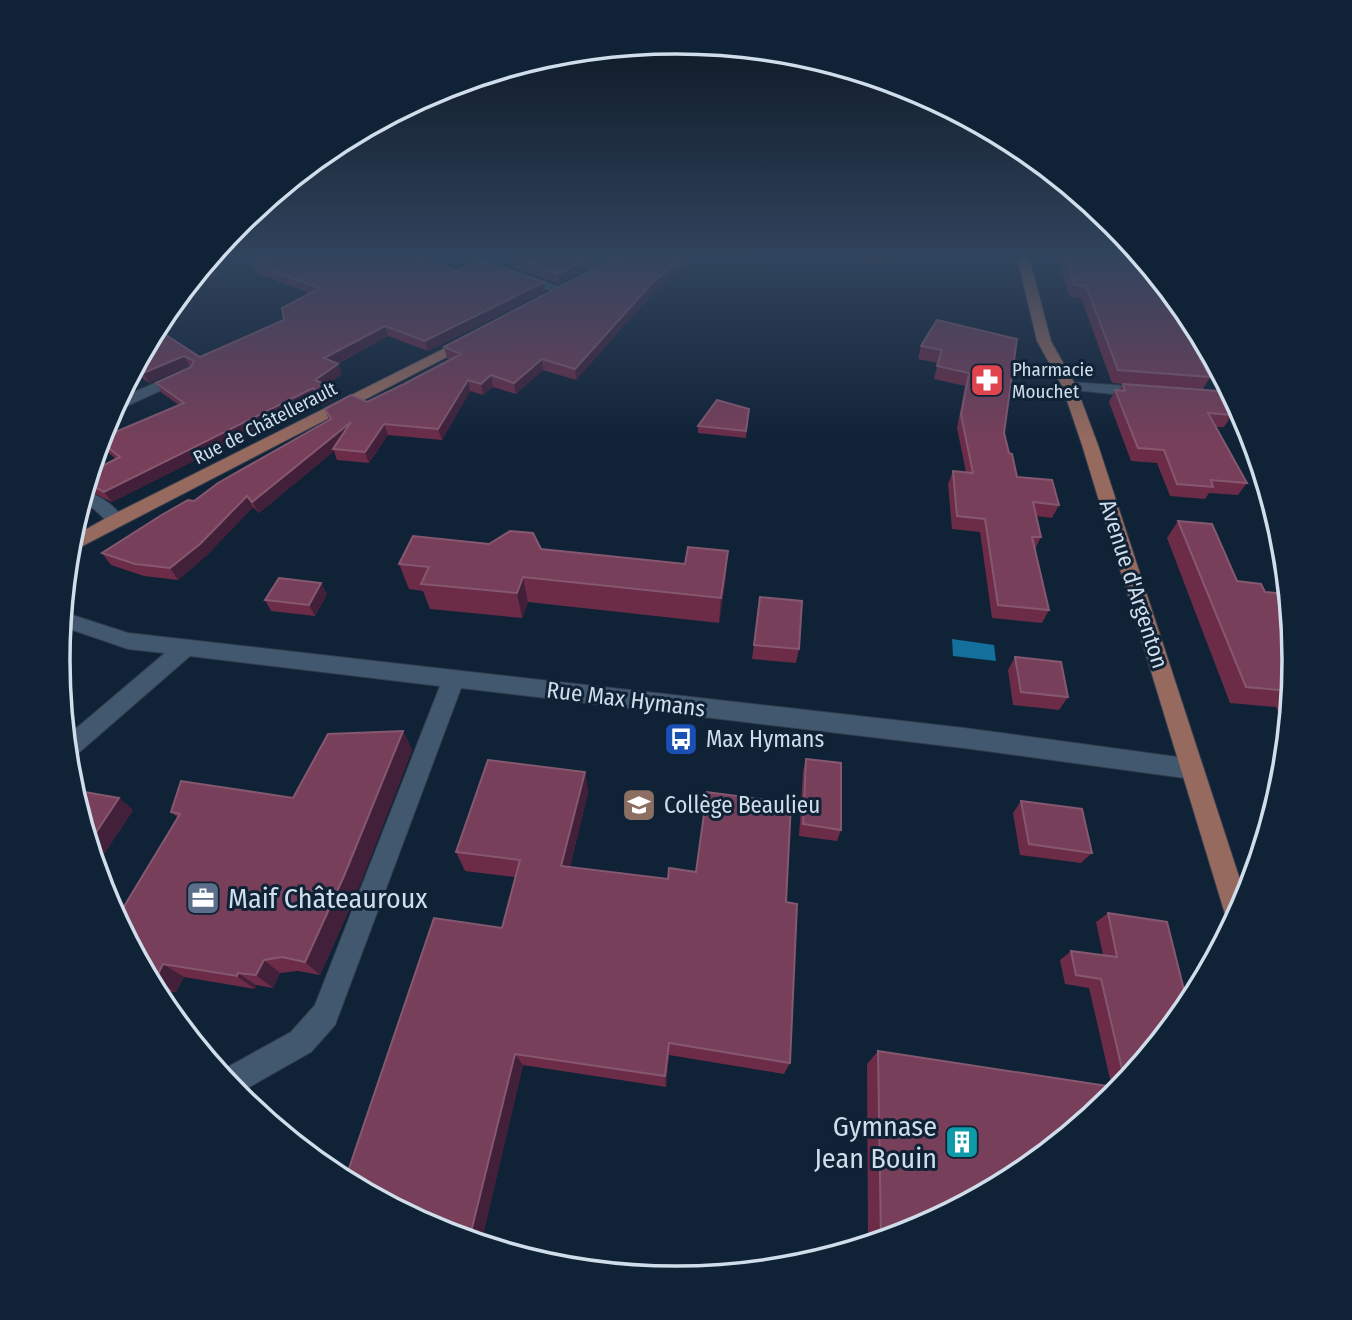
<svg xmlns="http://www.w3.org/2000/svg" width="1352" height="1320" font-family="'Fira Sans Condensed',sans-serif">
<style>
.water{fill:#136f9b}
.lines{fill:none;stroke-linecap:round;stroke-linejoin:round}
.minor-casing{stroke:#323d4e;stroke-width:2}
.major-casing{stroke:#323d4e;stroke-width:2}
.minor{fill:#42586e;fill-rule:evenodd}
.major{fill:#976a5f;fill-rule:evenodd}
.wall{fill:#6c2c48}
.shaded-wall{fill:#43203a}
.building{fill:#773f5a;stroke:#855870;stroke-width:2}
.labels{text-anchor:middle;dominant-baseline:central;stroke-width:6;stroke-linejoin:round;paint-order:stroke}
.far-poi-label{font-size:19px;fill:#d0ddea;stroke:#0f2236;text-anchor:start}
.far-street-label{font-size:19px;fill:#d0ddea;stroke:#0f2236}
.street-label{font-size:23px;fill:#d0ddea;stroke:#0f2236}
.poi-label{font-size:23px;fill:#d0ddea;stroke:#0f2236;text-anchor:start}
.near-poi-label{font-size:28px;fill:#d0ddea;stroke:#0f2236;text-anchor:start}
.rim{fill:none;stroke:#d0ddea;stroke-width:3.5}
</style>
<rect width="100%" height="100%" fill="#0f2236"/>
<!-- water -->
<path class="water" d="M952,639L994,645L996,661L953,656Z"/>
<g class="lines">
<!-- minor casing -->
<g class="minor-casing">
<path id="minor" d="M458,257H477L570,291L564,295L559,294Z
M183,371L188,372L190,375L188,378L120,409L112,410L118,399Z
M1069,382L1144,387L1152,392L1144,397L1064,389L1062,386L1064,383Z
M1197,392L1231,394L1236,403L1192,400L1189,397L1192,394Z
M85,491C101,496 115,506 125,520L122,524H110L94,509L81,502Z
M63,612L128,633L964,728L1192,759L1200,762L1204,769L1200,776L1192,779L964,748L461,688L335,1025L311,1052L237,1094L223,1077L226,1068L291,1032L315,1005L440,686L190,656L75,756L68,759L66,737L165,653L128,649L61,626Z"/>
</g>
<!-- major casing -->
<g class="major-casing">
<path id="major" d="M1017,257H1029L1051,341L1076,386L1098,445L1246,898L1232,925L1225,914L1082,445L1062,386L1037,341Z
M469,336L474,337V343L69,553L70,538L110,516Z"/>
</g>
<!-- minor -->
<use href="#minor" class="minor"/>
<!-- major -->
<use href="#major" class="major"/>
</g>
<!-- wall -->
<path class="wall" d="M510,257H612L559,284L512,267Z
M850,257H904L892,264L880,261L873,265Z
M1057,257H1141L1190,317L1221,374L1208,373L1210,377L1203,389L1112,383L1081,298L1070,297Z
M694,260L652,294L576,380L543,370L516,394L493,387L483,395L470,391L442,440L388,435L369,463L337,460L334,451L259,513L253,507L207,555L178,580L144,576L111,565L102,553L194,501L329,420L325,409L367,402L404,384L450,360L447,358L444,347Z
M252,264L458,271L544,282L545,292L428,351L388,336L337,364L342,374L326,385L336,398L323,405L317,399L112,502L85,489L90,472L116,459L105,450L100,442L101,438L179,405L162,393L156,383L191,367L189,366L149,383L133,371L149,342L200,357L284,320L310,293L256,273Z
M1017,339L1004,433L1017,477L1059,505L1052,518L1036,516L1041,537L1035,549L1049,610L1042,623L992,618L980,532L952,529L948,484L953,471L966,472L957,428L965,386L934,379L938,363L918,359L921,346Z
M1123,384L1232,415L1224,427H1215L1247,483L1238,495L1209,493L1205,499L1170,496L1157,463L1131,461L1109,402L1115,390H1119Z
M749,409L746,438L698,433V426Z
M1178,521L1237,581L1294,660L1289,713L1278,712L1276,707L1230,703L1167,538Z
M541,549L726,577L719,623L528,602L522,618L430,609L423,591L409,589L399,564Z
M321,583L327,594L315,616L271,611L265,600Z
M760,597L799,649L796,663L752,659Z
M1015,657L1068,697L1059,710L1013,705L1008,670Z
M403,731L412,750L357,892L320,975L298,971L280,973L273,988L256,985L255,989L184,977L176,992L154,989L117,918L178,818L171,812L293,798Z
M806,759L841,830L837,841L799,836L803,771Z
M585,772L588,792L570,867L786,902L790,1063L784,1074L669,1055L666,1087L523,1065L481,1243L502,928L515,877L465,871L456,852Z
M73,790L119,798L133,810L102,857L92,855Z
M1021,801L1092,853L1081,863L1020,855L1013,813Z
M1108,913L1188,1006L1126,1082L1110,1079L1089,988L1065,984L1060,960L1071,951L1103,955L1096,922Z
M878,1051L912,1231L868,1245L867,1064Z"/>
<!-- shaded-wall -->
<path class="shaded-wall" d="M591,257H612L559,284L558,274Z
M685,257H694V260L652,294L576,380L575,369L652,283Z
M875,257H881L880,261L873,265Z
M894,257H904L892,264Z
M215,264L221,275L180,295L199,272Z
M544,282L545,292L428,351L425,341Z
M385,326L388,336L328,368L324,358Z
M184,356L189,366L149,383L143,373Z
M542,359L543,370L516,394L514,383Z
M338,364L342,374L319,390L315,380Z
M491,375L493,387L483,395L481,384Z
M468,380L470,391L442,440L438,429Z
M313,388L317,399L112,502L104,492Z
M333,388L336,398L323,405L319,394Z
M351,422L333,449L334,451L259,513L252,502Z
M384,424L388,435L369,463L365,452Z
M247,496L253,507L207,555L178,580L170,568Z
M82,499H83L93,512L85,516L79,508Z
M728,551L726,577L719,623L721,598Z
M523,577L528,602L522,618L517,593Z
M321,583L327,594L315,616L309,605Z
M403,731L412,750L357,892L320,975L305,962Z
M585,772L588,792L566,884L561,866Z
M119,798L133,810L102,857L90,848L89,843Z
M264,960L280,973L273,988L256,975Z
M163,964L184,977L176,992L155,980Z
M238,973L256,985L255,989L237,976Z
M669,1043V1055L666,1087L665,1076Z
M515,1054L523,1065L481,1243L469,1240Z"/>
<!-- building -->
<path class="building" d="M211,257H212L215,264L199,272Z
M266,257H418L458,271L479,260L544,282L425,341L385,326L324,358L338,364L315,380L333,388L319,394L313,388L104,492L87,483L90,472L120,457L100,441L101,438L184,403L156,383L191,367L194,361L184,356L143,373L135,367L149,342L166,335L200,357L284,320L282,308L320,288L252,264Z
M513,257H591L558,274Z
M617,257H685L652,283L575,369L542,359L514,383L491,375L481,384L468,380L438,429L384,424L365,452L333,449L351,422L252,502L247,496L200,544L170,568L135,564L102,553L160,516L188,500L194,501L218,483L331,419L325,409L351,395L367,402L404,384L461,354L444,347Z
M1065,257H1141L1190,317L1214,361L1200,360L1210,377L1118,370L1086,286L1075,285Z
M937,320L1017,339L1004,433L1009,453L1012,454L1017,477L1052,480L1059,505L1033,502L1041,537H1032L1049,610L998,605L985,519L957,516L953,471L973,473L961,415L969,373L937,366L942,350L921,346Z
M1123,384L1218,391L1232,415L1208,413L1247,483L1211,480L1213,487L1177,484L1164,450L1138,448L1115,390L1125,391Z
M717,400L749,409L746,431L698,426Z
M1178,521L1212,524L1237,581L1261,584L1265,592L1288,594L1294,660L1291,691L1246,687Z
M510,531L533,533L541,549L685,564L688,547L728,551L721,598L523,577L517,593L421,584L429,567L399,564L413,536L489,544Z
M279,578L321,583L309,605L265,600Z
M760,597L802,601L799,649L754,645Z
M1015,657L1061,662L1068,697L1021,692Z
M403,731L344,876L305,962L282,957L264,960L256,975L238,973L237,976L163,964L155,980L149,979L117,918L180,814L171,812L181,781L293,798L328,734Z
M806,759L841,763V830L803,824Z
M488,760L585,772L561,866L668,879L669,868L696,872L707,792L791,803L786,902L797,904L790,1063L669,1043L665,1076L515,1054L469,1240L439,1231L345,1180L434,918L502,928L520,860L456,852Z
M73,790L119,798L89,843Z
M1021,801L1082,809L1092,853L1029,844Z
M1108,913L1167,922L1188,1006L1132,1074L1123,1073L1101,979L1076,975L1071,951L1117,957Z
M878,1051L1120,1088L1113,1097L1019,1174L912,1231L881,1241Z"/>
<!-- sky -->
<linearGradient id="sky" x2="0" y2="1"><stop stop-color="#08131e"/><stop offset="0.58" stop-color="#31445d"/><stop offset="1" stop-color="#31445d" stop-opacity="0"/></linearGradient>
<rect width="1352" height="442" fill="url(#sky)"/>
<!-- icons -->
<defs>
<g id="pharmacy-square" transform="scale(1.75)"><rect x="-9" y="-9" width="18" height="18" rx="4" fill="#e0444e" stroke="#0f2236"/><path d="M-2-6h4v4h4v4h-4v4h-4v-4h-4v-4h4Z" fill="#fff"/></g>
<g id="bus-square" transform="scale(1.75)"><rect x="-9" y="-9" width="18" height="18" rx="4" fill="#1a4fb4" stroke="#0f2236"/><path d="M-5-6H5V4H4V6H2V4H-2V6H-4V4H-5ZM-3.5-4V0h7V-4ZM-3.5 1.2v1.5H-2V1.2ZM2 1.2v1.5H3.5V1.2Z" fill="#fff"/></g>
<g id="school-square" transform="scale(1.75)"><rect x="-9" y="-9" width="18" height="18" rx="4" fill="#8d6e63" stroke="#0f2236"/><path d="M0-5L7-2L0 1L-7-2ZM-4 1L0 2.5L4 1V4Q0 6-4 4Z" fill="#fff"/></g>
<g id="office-square" transform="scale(1.75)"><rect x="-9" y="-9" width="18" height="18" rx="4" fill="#5c6f8a" stroke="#0f2236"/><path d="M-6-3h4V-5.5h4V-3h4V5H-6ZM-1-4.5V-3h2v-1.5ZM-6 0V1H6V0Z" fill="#fff"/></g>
<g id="building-square" transform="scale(1.75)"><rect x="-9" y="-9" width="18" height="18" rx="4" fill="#0f9aa8" stroke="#0f2236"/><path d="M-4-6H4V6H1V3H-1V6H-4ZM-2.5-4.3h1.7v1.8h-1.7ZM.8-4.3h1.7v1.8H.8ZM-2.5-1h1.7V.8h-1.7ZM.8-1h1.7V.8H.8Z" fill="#fff"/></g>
</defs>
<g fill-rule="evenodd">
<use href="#pharmacy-square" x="987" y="380"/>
<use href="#bus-square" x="681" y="739"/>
<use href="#school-square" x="639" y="805"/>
<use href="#office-square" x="203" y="898"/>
<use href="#building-square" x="962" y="1142"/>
</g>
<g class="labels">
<!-- far-poi labels -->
<g class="far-poi-label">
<text x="1012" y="369">Pharmacie<tspan x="1012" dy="22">Mouchet</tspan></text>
</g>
<!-- far-street labels -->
<g class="far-street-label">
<text transform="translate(265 423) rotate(-27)">Rue de Châtellerault</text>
</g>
<!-- street labels -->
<g class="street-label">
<text transform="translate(1134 584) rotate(72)">Avenue d'Argenton</text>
<text transform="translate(626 699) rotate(7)">Rue Max Hymans</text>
</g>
<!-- poi labels -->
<g class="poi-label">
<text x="706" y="739">Max Hymans</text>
<text x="664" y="805">Collège Beaulieu</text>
</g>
<!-- near-poi labels -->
<g class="near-poi-label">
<text x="228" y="898">Maif Châteauroux</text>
<text x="937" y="1126" text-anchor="end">Gymnase<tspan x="937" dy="32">Jean Bouin</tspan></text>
</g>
</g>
<!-- crop -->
<path d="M0 0H1352V1320H0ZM70 660a606 606 0 1 1 1212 0a606 606 0 1 1-1212 0Z" fill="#0f2236" fill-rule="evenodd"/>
<path class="rim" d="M70 660a606 606 0 1 1 1212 0a606 606 0 1 1-1212 0Z"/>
</svg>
